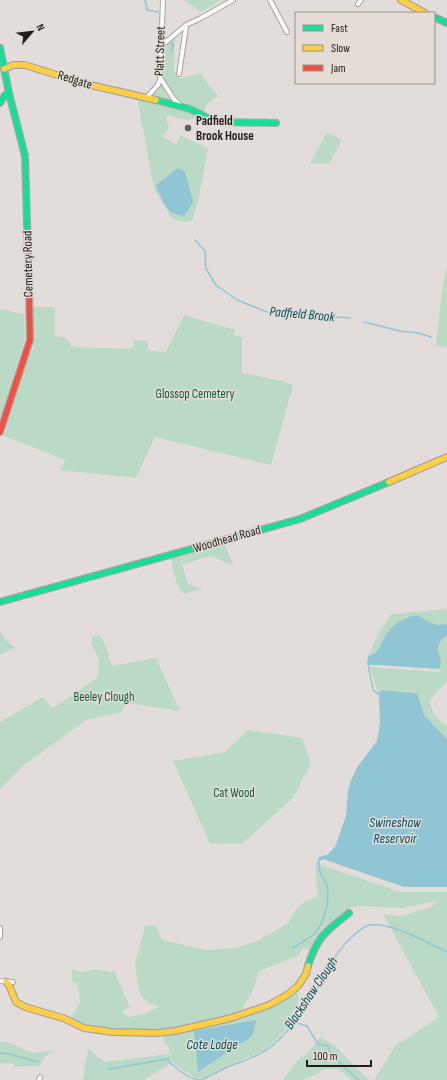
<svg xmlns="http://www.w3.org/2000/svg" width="447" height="1080" font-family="'Sofia Sans Condensed',sans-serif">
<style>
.green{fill:#bbdac5;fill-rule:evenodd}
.water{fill:#90c6d4}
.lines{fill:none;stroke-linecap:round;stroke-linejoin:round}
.stream{stroke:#90c6d4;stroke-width:1.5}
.street-casing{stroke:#a7a3a0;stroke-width:6}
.fast-casing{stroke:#a7a3a0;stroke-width:8}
.slow-casing{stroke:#a7a3a0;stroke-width:8}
.jam-casing{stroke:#a7a3a0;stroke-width:8}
.street{stroke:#fbfaf9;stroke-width:4}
.fast{stroke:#16e098;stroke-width:5.5}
.slow{stroke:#ffcf43;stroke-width:5.5}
.jam{stroke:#f24e42;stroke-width:5.5}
.poi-dot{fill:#64605e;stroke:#e5dcd6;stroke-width:1.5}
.labels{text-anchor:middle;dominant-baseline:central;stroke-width:3;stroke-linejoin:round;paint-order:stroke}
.street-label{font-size:13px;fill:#201d1b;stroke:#e5dcd6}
.poi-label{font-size:13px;font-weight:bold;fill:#201d1b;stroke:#e5dcd6;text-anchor:start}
.park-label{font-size:13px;fill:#0f5b39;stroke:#e5dcd6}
.water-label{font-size:14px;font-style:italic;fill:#044d5d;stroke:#e5dcd6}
</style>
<rect width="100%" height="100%" fill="#e2ddda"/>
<!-- green -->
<path class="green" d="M184,0H221L201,12Z
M175,36L174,72L179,74V79L200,73L218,96L205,106L206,113C191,123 183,120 167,115L166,119L169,127L165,134L161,136L176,144L180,135L208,148L199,197L192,221L184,222L175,220L170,216L154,188L137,97L147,100C168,83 162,70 162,45ZM178,168L185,172L192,202Z
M327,132L342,140L329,164L310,163Z
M447,267V347L436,346L442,290Z
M32,307H55V336C64,337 68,337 71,346L79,347L129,349L134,346V340L148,341V350L165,353L184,315L235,330L233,335L242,337V373L281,381L293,385L271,465L155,437L136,478L60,470L65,460L4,436L28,352L34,349L32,344Z
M0,309L24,314L25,339L0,420Z
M224,544L233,563L229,564L212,556L182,564L188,584L202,589L184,594C175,586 174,570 171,559Z
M447,609V624C436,626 430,624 422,618C414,620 400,620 394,625C381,634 384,652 368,656L380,631L391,614Z
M0,629C1,637 9,642 15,648L0,655Z
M100,635L106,646L112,666L156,658L180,711L127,703L121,712L86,720L24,765L0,789V722L43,697L53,708L98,677L99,660L91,643L93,636Z
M447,635V681L430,700C431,713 437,719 447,726V739L424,715L416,692L382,690L378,694L370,667L439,672L441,670L439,669C446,655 428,649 447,635Z
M248,730L302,738L311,763L293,798L243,843L210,844L173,761L225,752Z
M317,861L321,865L400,892H447V1080H374L395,1046L439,1017L383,914L401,916L431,907L436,901L402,908L358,906L350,908L321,933L310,950L303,948L298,956L259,971L253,990L241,1011L208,1021L163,1031L113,1028L85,1025L71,1017L80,1002L78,986L72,980V969L83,972L95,969L110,972L114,970L130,1007L121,1012L129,1017L145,1014L159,1006L150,1004L141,996L138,989L135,963L145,926L156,925L162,940L205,950L236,948L255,942L288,923L296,910L304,902L318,897L315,865Z
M297,992C301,1001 297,1007 291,1014L293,1021L277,1039L265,1050L223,1067L204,1078H195L170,1061L169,1064L144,1080H83L88,1048L104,1062L169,1054V1047L165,1044L163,1036L177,1034L273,1006ZM254,1032L251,1037L199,1072Z
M320,1037L334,1045L369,1080H351L338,1069H326L304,1080H283L301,1056L303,1058L308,1053Z
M0,1041L10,1043L32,1053L53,1051L43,1058L40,1066L14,1067V1064L0,1063Z"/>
<!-- water -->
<path class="water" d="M178,168L185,172L193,202L184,216L171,213L162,200L156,185Z
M416,615C429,620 431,627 447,624V635C428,649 446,655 439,669L378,665H370L367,663L368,656C381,653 380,643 387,633C393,623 405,618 416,615Z
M382,690L417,693L424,715L447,739V887H404L323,859L320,861L318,858L322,856L327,855L335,847L346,816L348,791L351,780L358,766L377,741L380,723L379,695L378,694Z
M256,1020L254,1032L251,1037L198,1072L194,1031Z"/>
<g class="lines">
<!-- stream -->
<path class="stream" d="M145,0L147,10L158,12
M171,43L173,45L172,51
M195,240L205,251L206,269L216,285L237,300L267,312L350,318
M364,322L400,331L418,333L431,337
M368,663L373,690L378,694
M292,948C297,946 311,937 315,933C325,922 330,900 327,886C326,881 322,877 320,872C319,868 319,863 319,859H320
M294,1022L307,1026L318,1044L328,1046L332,1055L358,1080
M0,1053L11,1054L37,1062
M109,1069L168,1059L169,1062C178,1069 189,1080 201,1080C209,1077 217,1072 225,1068C241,1061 259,1057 272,1046C291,1030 306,1008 319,986C332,965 335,951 355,934C359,931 365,925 370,925C395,923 425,942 447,952"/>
<!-- street casing -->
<g class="street-casing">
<path id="street" d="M270,0L287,32
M358,4L361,0
M161,43L166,42L186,25L201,18L233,0
M179,74L186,27V25
M161,79L173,98L181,106
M147,97L158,85L160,79L163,0
M0,928V937
M0,981L13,982
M39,1080L40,1077"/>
</g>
<!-- fast casing -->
<g class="fast-casing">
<path id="fast" d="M434,17L447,23
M0,48L9,93L25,156L29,287
M156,100L190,109L212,120L220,122L276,123
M0,103L5,95L9,93
M0,602L300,519L389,482
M308,966C317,937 326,931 349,913"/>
</g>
<!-- slow casing -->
<g class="slow-casing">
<path id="slow" d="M401,0L425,13
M4,69L13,65H25L86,84L156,100
M389,482L447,457
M6,982L9,985L16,1002L25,1007L63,1018L84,1028L112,1032L157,1033L175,1031L231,1018L269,1005L287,995L298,986L306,974L308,966"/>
</g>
<!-- jam casing -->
<g class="jam-casing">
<path id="jam" d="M0,432L30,340L29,287"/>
</g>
<!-- street -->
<use href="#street" class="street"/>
<!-- fast -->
<use href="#fast" class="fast"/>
<!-- slow -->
<use href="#slow" class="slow"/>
<!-- jam -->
<use href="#jam" class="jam"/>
</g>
<!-- markers -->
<circle class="poi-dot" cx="188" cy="128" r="4"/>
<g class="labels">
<!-- street labels -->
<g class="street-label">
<text transform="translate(160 51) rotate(-88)">Platt Street</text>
<text transform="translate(75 80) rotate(17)">Redgate</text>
<text transform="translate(28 264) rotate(-91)">Cemetery Road</text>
<text transform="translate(227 539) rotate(-16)">Woodhead Road</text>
</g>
<!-- poi labels -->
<g class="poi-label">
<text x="196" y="121">Padfield<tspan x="196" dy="15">Brook House</tspan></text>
</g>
<!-- park labels -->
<g class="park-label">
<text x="195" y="394">Glossop Cemetery</text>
<text x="104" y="697">Beeley Clough</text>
<text x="234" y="793">Cat Wood</text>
</g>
<!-- water labels -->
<g class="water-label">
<text transform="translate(302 314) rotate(5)">Padfield Brook</text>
<text x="395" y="822">Swineshaw<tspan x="395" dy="16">Reservoir</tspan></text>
<text transform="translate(311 993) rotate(-56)">Blackshaw Clough</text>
<text x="212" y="1044">Cote Lodge</text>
</g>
</g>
<!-- legend -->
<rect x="295" y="12" width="140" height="72" fill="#e5dcd6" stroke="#96908b"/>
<rect x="303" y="25" width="20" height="6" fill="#16e098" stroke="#96908b"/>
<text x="331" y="32" font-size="12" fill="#201d1b">Fast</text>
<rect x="303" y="45" width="20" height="6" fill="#ffcf43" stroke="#96908b"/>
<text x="331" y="52" font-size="12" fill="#201d1b">Slow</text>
<rect x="303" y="65" width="20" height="6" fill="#f24e42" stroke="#96908b"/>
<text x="331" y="72" font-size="12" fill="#201d1b">Jam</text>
<!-- north arrow -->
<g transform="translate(32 32) rotate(62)" stroke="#e5dcd6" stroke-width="3" paint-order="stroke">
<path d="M0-3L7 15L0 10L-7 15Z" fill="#201d1b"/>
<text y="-6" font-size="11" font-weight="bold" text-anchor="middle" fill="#201d1b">N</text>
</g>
<!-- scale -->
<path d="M307 1060v6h64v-6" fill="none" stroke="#201d1b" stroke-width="2"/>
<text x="313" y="1060" font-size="12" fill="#201d1b" stroke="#e5dcd6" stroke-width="3" paint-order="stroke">100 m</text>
</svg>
